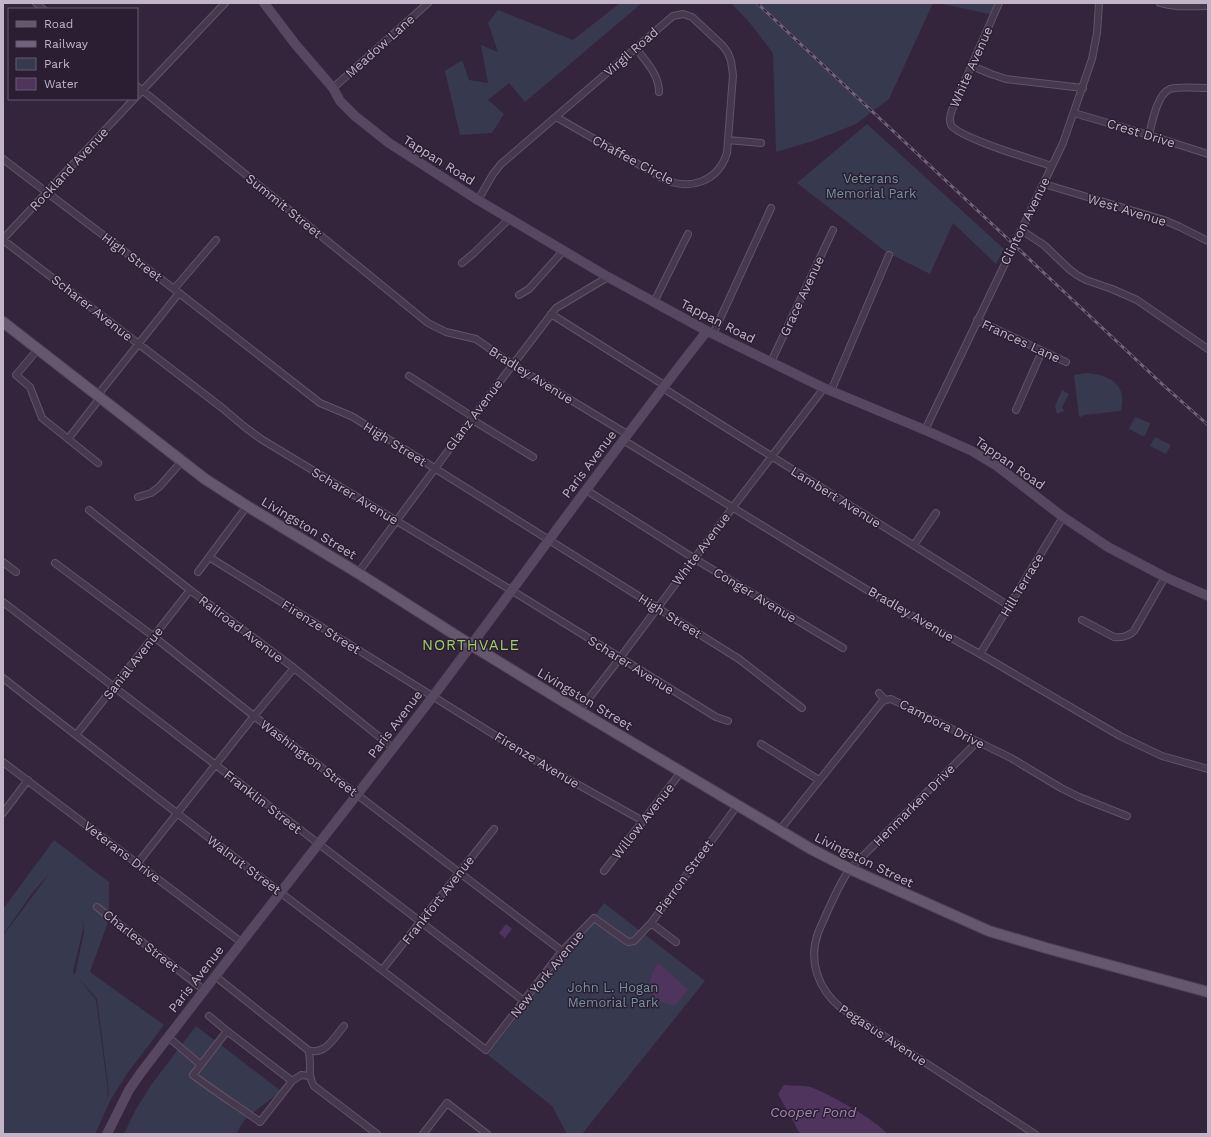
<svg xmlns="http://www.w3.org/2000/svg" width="1211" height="1137" font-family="'Work Sans',sans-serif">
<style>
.green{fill:#37394e;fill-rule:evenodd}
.water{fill:#4f345d}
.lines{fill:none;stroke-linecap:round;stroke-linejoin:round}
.street-casing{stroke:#615468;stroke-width:8}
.secondary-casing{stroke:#4f4256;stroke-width:10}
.primary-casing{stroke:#4f4256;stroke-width:12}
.street{stroke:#46394d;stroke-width:6}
.secondary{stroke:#584760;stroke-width:9}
.primary{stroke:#65576d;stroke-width:10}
.rail-casing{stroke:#72627b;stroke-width:3}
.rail{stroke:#2b1e32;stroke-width:1.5;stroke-dasharray:4.5;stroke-linecap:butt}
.labels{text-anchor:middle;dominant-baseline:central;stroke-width:3;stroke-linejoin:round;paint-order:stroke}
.street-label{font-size:13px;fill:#c2b5c8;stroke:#2b1e32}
.park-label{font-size:13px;fill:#74929d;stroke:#2b1e32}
.water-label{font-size:14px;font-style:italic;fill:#a285b3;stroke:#2b1e32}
.quarter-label{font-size:15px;letter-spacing:1px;fill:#9cd167;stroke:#2b1e32}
</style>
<rect width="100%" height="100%" fill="#34253d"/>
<!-- green -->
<path class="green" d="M620,3H642L525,102L509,83L488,100L504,114L492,133L460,135L445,71L462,60L469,80L488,83L481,45L498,52L488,23L498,10L573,40Z
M731,3H933L889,99L856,124L813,141L776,152L773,53L749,22Z
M938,3H1000L994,15Z
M867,124L1004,249L996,264L953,223L930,274L886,252L797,183Z
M1086,373C1099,374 1117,378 1121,392C1123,398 1122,405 1121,411L1084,415L1081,417L1079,416L1074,375Z
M1062,390L1069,394L1062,407L1064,411L1057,414L1055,406Z
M1135,417L1150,423V424L1145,436H1142L1129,429Z
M1155,437L1171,445L1166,454L1150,446Z
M54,840L109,882V919L90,972L164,1025L129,1071L111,1099L95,1134H3V936L49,874L33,892L3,935V909ZM82,914L84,932L75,975L73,972L83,929ZM78,977L97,999L109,1092L107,1099L108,1091L96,1000Z
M604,903L705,981L582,1134H567L552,1106L488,1055Z
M196,1026L281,1091L245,1119L236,1134H124L135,1111L151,1085Z"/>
<!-- water -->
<path class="water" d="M506,924L512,929L505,938L499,933Z
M658,964L661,965L688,989L675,1006C669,1004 659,1002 654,997C645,987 651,974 658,964Z
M784,1085C792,1086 802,1085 810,1087C824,1091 880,1122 887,1134H801L799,1132L778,1094Z"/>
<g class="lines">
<!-- street casing -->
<g class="street-casing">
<path id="street" d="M36,3L43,9
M999,3L952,110C950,115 949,120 951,125C959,138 1034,160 1052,166
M1160,3C1176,8 1192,6 1208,6
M636,48C646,62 659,74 659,92
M972,66L991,74L1006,79L1083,88
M137,86L428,323L446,332L476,339L513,365L627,434
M333,88L428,3
M137,96L225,3
M1074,113L1149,135L1208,154
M1149,135C1152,123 1157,94 1170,89C1178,86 1198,88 1208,88
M728,140L761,143
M3,159L174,289L320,403L344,413L353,417L739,659L802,708
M1044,184L1164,220L1180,227L1208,241
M478,200L493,174L501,164L673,16L683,14L692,17L723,46L728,53L731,61L733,75L727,153C718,182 689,191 664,179L556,117
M1021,230L1044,245L1069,269L1077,275L1086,280L1112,289L1137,300L1208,349
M3,239L134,99
M3,240L221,407L246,428L261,439L511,590L716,717L728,721
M462,263L474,253L509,219
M174,289L216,240
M519,295L529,289L564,250
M654,302L688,234
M551,314L664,385
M977,320L1066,362
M713,334L771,208
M38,349L16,375L30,387L42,418L98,463
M771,362L833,230
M409,376L473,417
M663,388C778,461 894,532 1009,606
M831,391L889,255
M97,396L179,293
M1016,410L1042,351
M471,419L533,457
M925,430L1063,143L1092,59L1097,33L1099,3
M68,439L100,398
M623,440L805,552L882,599L980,654L1120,736L1162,756L1208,769
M586,490L695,559L843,648
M138,497L151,493L159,487L182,461
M89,510L190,590L294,668L393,748
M914,545L936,513
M209,557L543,765L643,821
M3,562L16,572
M55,563L153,636L254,716L562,951
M198,572L247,506
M358,573L473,417L556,308L608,277
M3,602L524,1001
M1082,620L1114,637C1122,638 1128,637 1134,631L1165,577
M980,654L1063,517
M3,678C163,804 325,926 486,1050L562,951L594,918L628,942L634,941L651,923
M879,693L885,700
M579,711L620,658L733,507L824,388
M76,735L190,590
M977,742L850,869C840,882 835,896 828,910C825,918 821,925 818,933C808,961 818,989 841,1008L1035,1134
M761,744L819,780
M3,762L241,942
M3,813L28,780
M779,831L881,703L885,700L891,699L1011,758L1061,788L1079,797L1127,816
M137,864L254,716L294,668
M604,871L681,772
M97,907L204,990
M676,942L651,923L737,806
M382,970L494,829
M215,976L308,1050C313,1064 306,1073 314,1086L377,1134
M209,1016L227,1031
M168,1037L201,1065
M308,1050C325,1056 334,1038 344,1026
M292,1081L227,1031L193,1075C215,1092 238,1106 260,1122L292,1081L301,1075L310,1076
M423,1134L447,1103L487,1134"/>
</g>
<!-- secondary casing -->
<g class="secondary-casing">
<path id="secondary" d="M264,3L296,45L333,88L340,101L355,116L389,143L478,200L608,277L707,331L824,388L925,430L972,451L997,466L1063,517L1108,547L1165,577L1208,596
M107,1134L129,1090L140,1074C237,946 337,822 434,695C525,574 613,450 707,331"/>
</g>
<!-- primary casing -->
<g class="primary-casing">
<path id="primary" d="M3,322L205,479L247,506L358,573L471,645L579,711L811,849L850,869L989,931L1046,948L1208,992"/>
</g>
<!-- street -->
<use href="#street" class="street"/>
<!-- secondary -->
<use href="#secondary" class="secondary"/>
<!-- primary -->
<use href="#primary" class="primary"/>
<!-- rail casing -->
<g class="rail-casing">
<path id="rail" d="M757,3L1162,384L1208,425"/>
</g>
<!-- rail -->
<use href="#rail" class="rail"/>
</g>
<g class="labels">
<!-- street labels -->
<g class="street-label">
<text transform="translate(380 46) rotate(-42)">Meadow Lane</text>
<text transform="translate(631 52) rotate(-41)">Virgil Road</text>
<text transform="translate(971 67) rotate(-66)">White Avenue</text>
<text transform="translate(1141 133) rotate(17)">Crest Drive</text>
<text transform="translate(439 160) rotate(32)">Tappan Road</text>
<text transform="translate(633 160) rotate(28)">Chaffee Circle</text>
<text transform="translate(69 169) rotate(-47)">Rockland Avenue</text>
<text transform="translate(284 206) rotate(39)">Summit Street</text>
<text transform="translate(1127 210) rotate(17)">West Avenue</text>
<text transform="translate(1025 221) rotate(-64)">Clinton Avenue</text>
<text transform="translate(132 257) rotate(37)">High Street</text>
<text transform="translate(802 296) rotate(-65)">Grace Avenue</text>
<text transform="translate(92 308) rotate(38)">Scharer Avenue</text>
<text transform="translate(718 321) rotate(27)">Tappan Road</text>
<text transform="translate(1021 341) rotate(25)">Frances Lane</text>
<text transform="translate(531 375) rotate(32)">Bradley Avenue</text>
<text transform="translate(474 415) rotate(-53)">Glanz Avenue</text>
<text transform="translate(395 444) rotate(32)">High Street</text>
<text transform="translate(1010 463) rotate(35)">Tappan Road</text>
<text transform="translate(589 464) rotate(-53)">Paris Avenue</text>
<text transform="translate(355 496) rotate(31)">Scharer Avenue</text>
<text transform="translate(836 497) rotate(32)">Lambert Avenue</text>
<text transform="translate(309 528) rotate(31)">Livingston Street</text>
<text transform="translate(701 549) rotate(-53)">White Avenue</text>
<text transform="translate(1022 585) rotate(-59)">Hill Terrace</text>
<text transform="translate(755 595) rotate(31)">Conger Avenue</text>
<text transform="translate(911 614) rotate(30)">Bradley Avenue</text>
<text transform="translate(670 616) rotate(32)">High Street</text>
<text transform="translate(321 627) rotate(32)">Firenze Street</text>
<text transform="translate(241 629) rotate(37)">Railroad Avenue</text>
<text transform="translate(133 663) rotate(-52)">Sanial Avenue</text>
<text transform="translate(631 665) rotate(32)">Scharer Avenue</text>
<text transform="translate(585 699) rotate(31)">Livingston Street</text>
<text transform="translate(395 724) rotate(-53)">Paris Avenue</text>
<text transform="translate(942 724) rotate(27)">Campora Drive</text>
<text transform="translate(309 758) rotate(37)">Washington Street</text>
<text transform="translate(537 760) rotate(31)">Firenze Avenue</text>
<text transform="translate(263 802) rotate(38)">Franklin Street</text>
<text transform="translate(914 805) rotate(-45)">Henmarken Drive</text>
<text transform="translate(643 821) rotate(-52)">Willow Avenue</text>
<text transform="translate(122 852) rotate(37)">Veterans Drive</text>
<text transform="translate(864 860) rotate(26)">Livingston Street</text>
<text transform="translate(244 865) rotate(37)">Walnut Street</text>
<text transform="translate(684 877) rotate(-54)">Pierron Street</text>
<text transform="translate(438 900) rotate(-52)">Frankfort Avenue</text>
<text transform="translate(141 941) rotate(38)">Charles Street</text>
<text transform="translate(547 974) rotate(-51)">New York Avenue</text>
<text transform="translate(196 979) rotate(-52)">Paris Avenue</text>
<text transform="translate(883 1035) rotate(33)">Pegasus Avenue</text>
</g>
<!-- park labels -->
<g class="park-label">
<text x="871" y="178">Veterans<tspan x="871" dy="15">Memorial Park</tspan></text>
<text x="613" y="987">John L. Hogan<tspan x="613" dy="15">Memorial Park</tspan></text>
</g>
<!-- water labels -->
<g class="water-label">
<text x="813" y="1112">Cooper Pond</text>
</g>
<!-- quarter labels -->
<g class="quarter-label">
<text x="471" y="645">NORTHVALE</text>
</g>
</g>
<!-- border -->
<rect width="1211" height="1137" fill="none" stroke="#c2b5c8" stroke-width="8"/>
<!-- legend -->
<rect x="8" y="8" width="130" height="92" fill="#2b1e32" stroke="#675a6e"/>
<rect x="16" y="21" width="20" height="6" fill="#65576d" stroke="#675a6e"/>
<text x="44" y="28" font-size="12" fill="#c2b5c8">Road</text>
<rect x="16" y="41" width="20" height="6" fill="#72627b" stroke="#675a6e"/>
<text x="44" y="48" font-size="12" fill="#c2b5c8">Railway</text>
<rect x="16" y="58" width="20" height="12" fill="#37394e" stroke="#675a6e"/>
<text x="44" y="68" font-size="12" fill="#c2b5c8">Park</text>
<rect x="16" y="78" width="20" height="12" fill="#4f345d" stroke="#675a6e"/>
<text x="44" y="88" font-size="12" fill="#c2b5c8">Water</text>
</svg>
